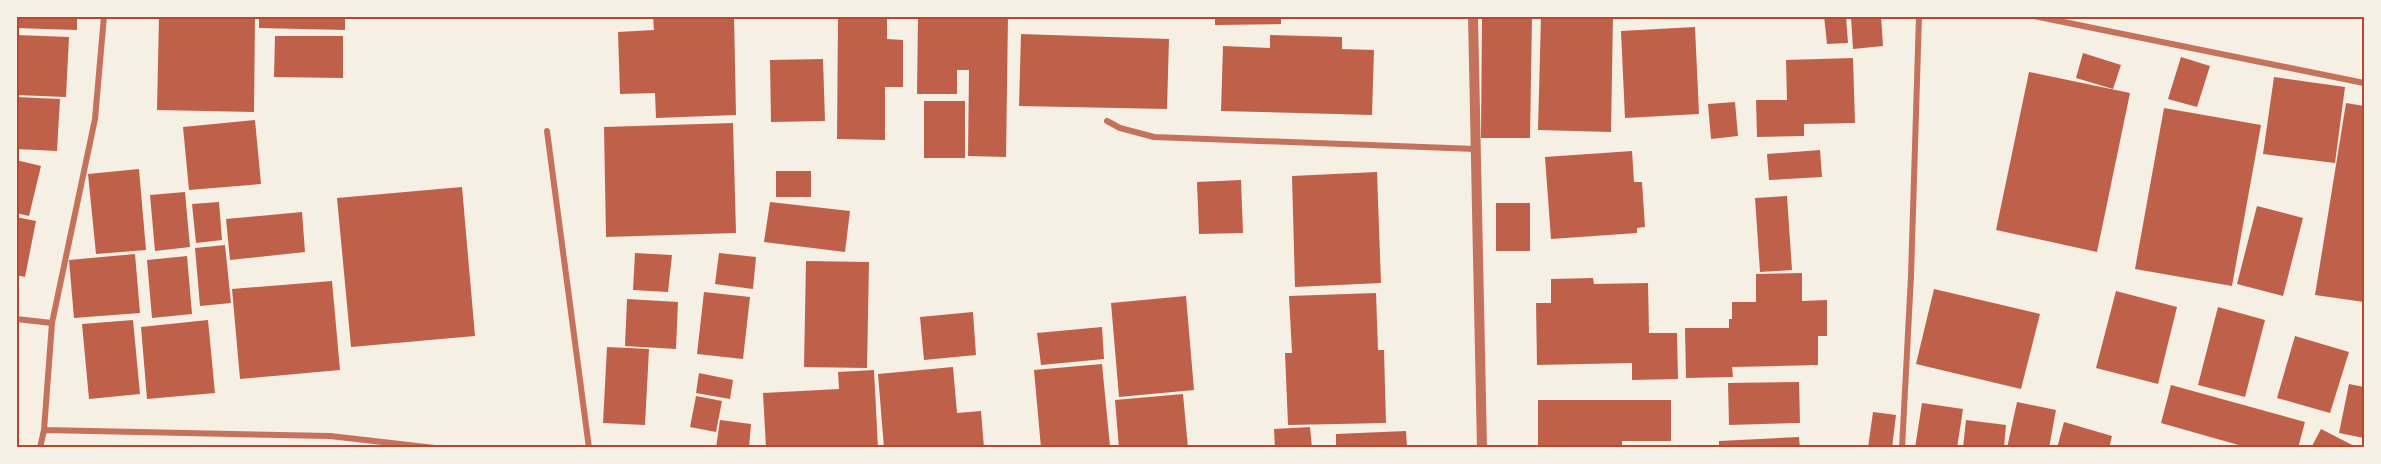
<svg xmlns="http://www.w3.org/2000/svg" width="2381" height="464" font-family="'Open Sans',sans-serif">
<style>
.building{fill:#bf614a}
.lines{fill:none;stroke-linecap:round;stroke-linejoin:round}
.minor{stroke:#c5725c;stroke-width:6}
.tertiary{stroke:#c5725c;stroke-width:10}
.neatline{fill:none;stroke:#b5482f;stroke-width:2}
</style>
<rect width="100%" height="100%" fill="#f6efe4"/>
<!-- building -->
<path class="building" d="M16,16H77V30L16,28Z
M159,16H255L254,112L157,110Z
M259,16H345V30L259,28Z
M653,16H734L736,115L656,118L655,93L620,94L618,32L654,30Z
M838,16H887V39L903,40V87H885V140L837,139Z
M918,16H1008L1006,157L968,156L969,70H957V94H917Z
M1215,16H1281V24L1215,25Z
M1482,16H1532L1530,138H1481Z
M1541,16H1613L1611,132L1538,130Z
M1824,16H1846L1848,43L1827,44Z
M1881,16L1883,46L1853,49L1851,17Z
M1695,27L1699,114L1625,118L1621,31Z
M1021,34L1169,39L1167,109L1019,106Z
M16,35L69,37L66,97L16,95Z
M1270,35L1342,37V49L1374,50L1372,115L1221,111L1223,46L1270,48Z
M275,36H343V78L274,77Z
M2083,53L2121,65L2113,89L2076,78Z
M2181,57L2210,66L2197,107L2168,99Z
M1853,58L1855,123L1804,124V136L1757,137L1756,100H1787L1786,60Z
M823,59L825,121L771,122L770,60Z
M2029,72L2130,93L2097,252L1996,230Z
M2274,77L2345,87L2335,163L2263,154Z
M16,97L60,99L57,151L16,149Z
M924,101H965V158H924Z
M1735,102L1738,136L1711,139L1708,104Z
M2346,103L2364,106V302L2315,295Z
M2164,108L2261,125L2232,286L2135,269Z
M255,120L261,184L189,190L183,127Z
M733,123L736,233L606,237L604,127Z
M1820,150L1822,177L1769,180L1767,154Z
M1632,151L1634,182H1642L1645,227L1637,228V233L1551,239L1545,157Z
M16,160L41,166L29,216L16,213Z
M139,169L146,250L96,254L88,174Z
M776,171H811V197H776Z
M1377,172L1381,283L1295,287L1292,176Z
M1241,180L1243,233L1199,234L1197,182Z
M462,187L475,336L351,347L337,198Z
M185,192L190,247L155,251L150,195Z
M1787,196L1792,270L1760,272L1755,198Z
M219,202L222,240L196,243L192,204Z
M770,202L850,211L845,252L764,242Z
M1496,203H1530V251H1496Z
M2257,206L2303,218L2283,296L2237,284Z
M302,212L305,252L230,260L226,219Z
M16,217L36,221L25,277L16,275Z
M225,245L231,303L200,306L195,248Z
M635,253L672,255L668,292L633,290Z
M719,253L756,257L753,289L715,284Z
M135,254L140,313L74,318L69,260Z
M187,256L192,314L152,318L147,260Z
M806,261L869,262L867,368L804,367Z
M1802,273V301L1827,300V336H1818V365L1732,367L1733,377L1686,378L1685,328H1729V319H1732V302H1756V274Z
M1593,278L1594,284L1648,283L1649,333H1677L1678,379L1632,380V363L1537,365L1536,303H1551V279Z
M332,281L340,370L240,379L232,289Z
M1934,289L2040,314L2021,389L1916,364Z
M2116,291L2177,307L2158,384L2096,368Z
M704,292L750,297L743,359L697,354Z
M1376,293L1378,350H1384L1386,423L1288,425L1285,353H1292L1289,296Z
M1186,296L1194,390L1119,397L1111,303Z
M627,299L678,302L676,349L625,346Z
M2218,307L2265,320L2245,397L2198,385Z
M973,312L976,355L924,360L920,317Z
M133,320L140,394L89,399L82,324Z
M208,320L215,393L147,399L141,327Z
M1102,327L1104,359L1041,365L1037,333Z
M2295,336L2349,352L2330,413L2277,398Z
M607,347L649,349L645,425L603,423Z
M1102,364L1110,446L1041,448L1034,370Z
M953,367L957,413L981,411L984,448H884L878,374Z
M874,370L878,448H766L763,393L839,389L838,372Z
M699,373L733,380L730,399L696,393Z
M1799,382L1800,423L1729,425L1728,383Z
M2349,384L2364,387V438L2339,433Z
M2171,385L2305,422L2298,448H2249L2161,423Z
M1183,394L1188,448H1119L1115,400Z
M696,396L722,401L716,432L690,427Z
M1538,400H1671V441H1622V448H1538Z
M2017,402L2056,410L2049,448H2007Z
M1922,403L1963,409L1957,448H1915Z
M1873,412L1896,415L1892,448H1868Z
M720,420L751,424L749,448H716Z
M1966,420L2006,425L2004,448H1963Z
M2064,422L2112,436L2109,448H2057Z
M1310,427L1312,448H1275L1274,429Z
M2321,429L2358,448H2311Z
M1406,431L1407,448H1336V434Z
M1799,437L1800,448H1719V441Z"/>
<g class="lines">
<!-- minor -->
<path class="minor" d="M2034,16L2364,83
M1107,121L1120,128L1154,137L1476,149
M547,131L589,448
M16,319L52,323
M44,430L330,436L435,448
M40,448L44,430L52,323L95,119L104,16
M1902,448L1911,276L1919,16"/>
<!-- tertiary -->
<path class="tertiary" d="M1473,16L1482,448"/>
</g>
<!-- border -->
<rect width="2381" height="464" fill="none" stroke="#f6efe4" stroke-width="36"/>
<rect x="18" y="18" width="2345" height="428" class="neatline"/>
</svg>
